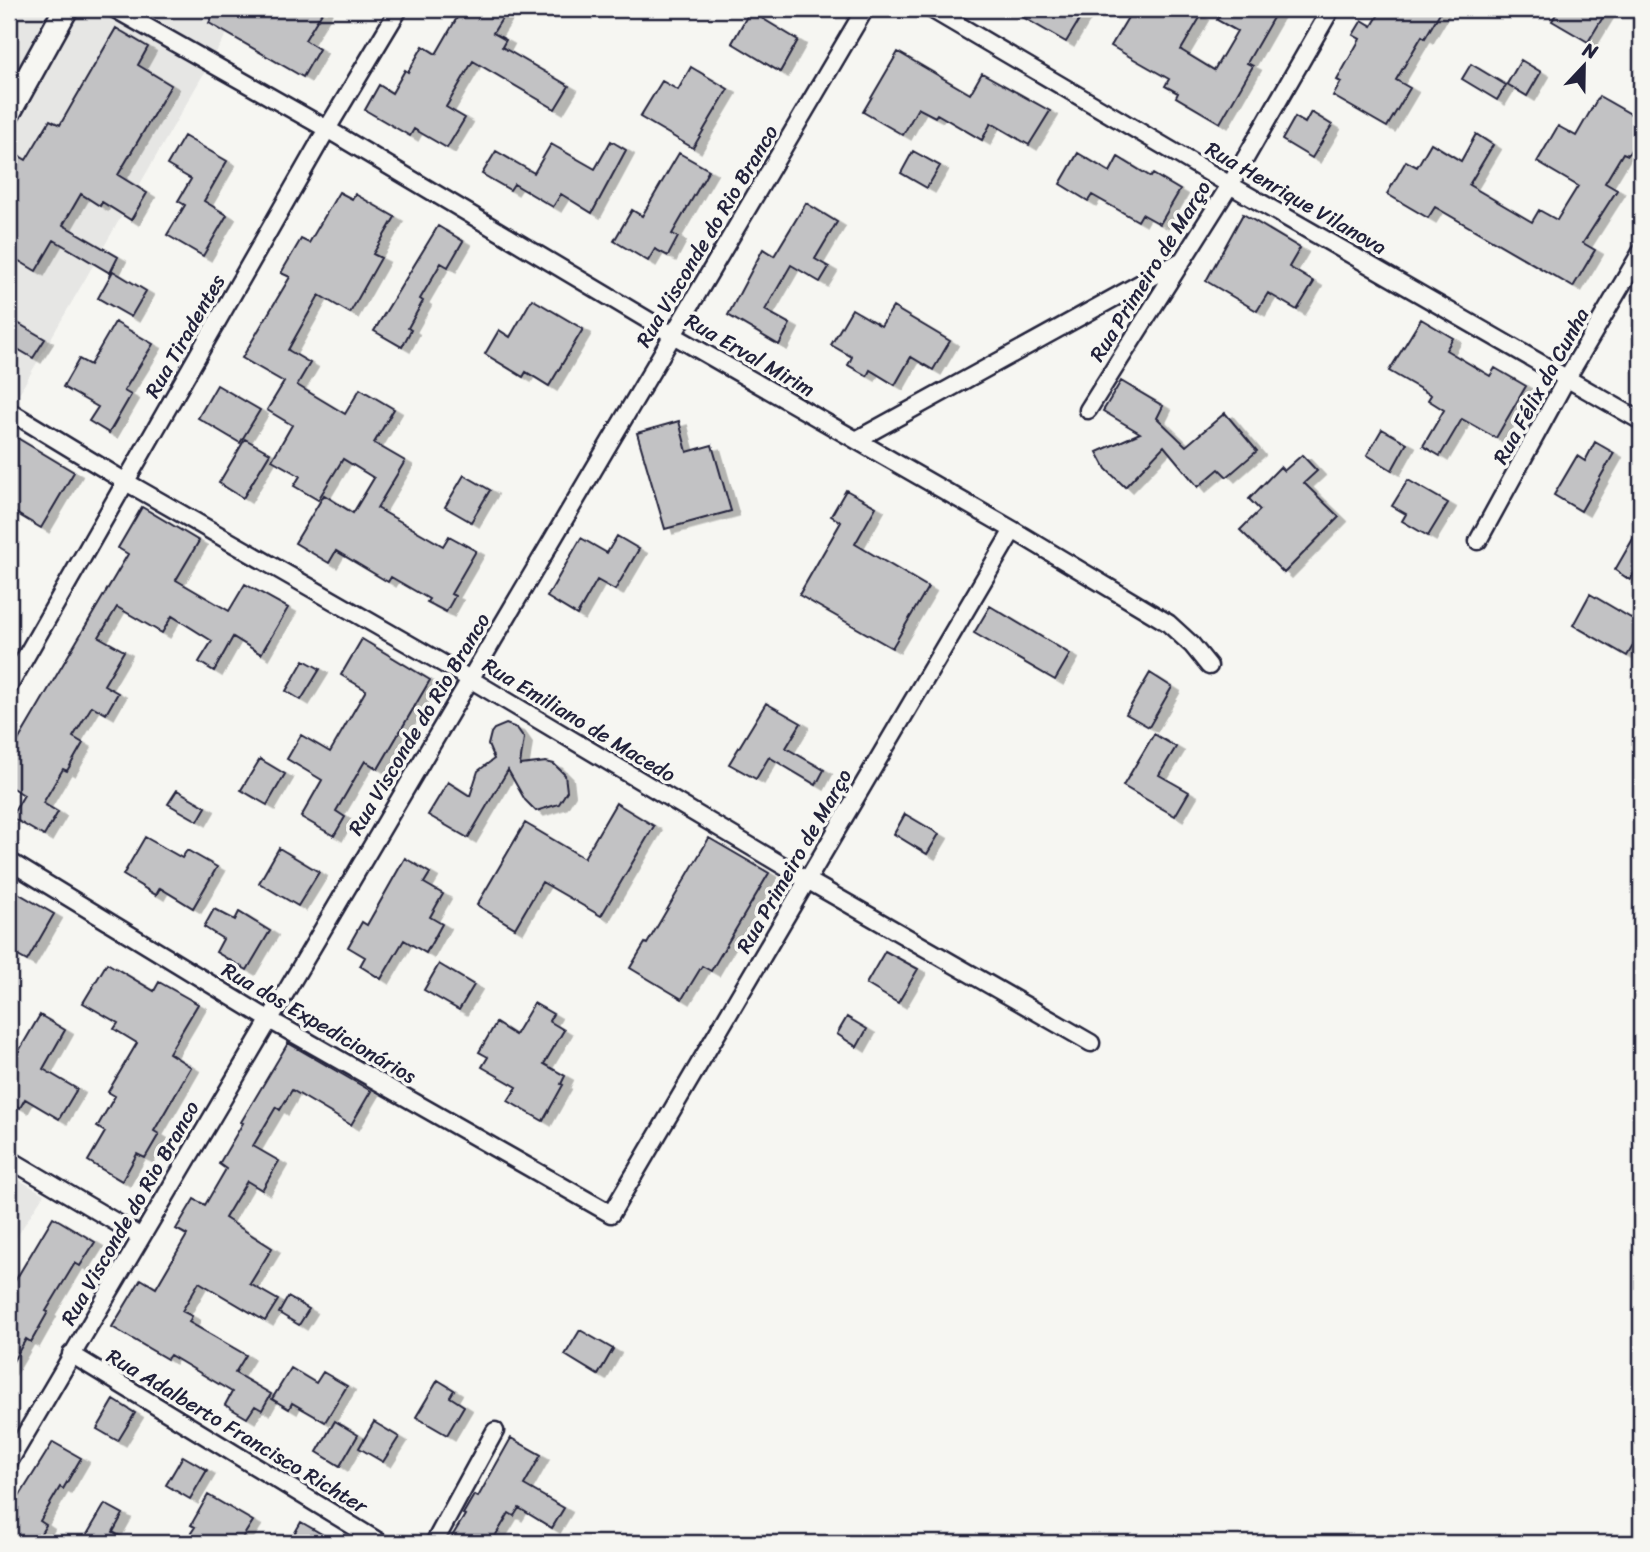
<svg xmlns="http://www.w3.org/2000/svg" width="1650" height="1552" font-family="Sriracha,sans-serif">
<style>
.built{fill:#e6e6e4}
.building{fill:#c2c2c4;stroke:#22223b;stroke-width:2;filter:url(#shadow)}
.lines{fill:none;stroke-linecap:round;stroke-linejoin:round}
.minor-casing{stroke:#22223b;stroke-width:21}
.secondary-casing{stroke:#22223b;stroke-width:28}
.minor{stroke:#f6f6f2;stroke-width:16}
.secondary{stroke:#f6f6f2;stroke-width:23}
.labels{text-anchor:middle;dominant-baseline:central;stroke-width:7;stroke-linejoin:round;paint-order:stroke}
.street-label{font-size:21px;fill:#22223b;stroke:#f6f6f2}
</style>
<defs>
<filter id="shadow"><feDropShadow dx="8" dy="4.5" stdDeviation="0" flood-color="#0004"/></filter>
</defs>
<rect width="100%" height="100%" fill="#f6f6f2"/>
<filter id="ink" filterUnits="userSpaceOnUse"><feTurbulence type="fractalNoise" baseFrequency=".0143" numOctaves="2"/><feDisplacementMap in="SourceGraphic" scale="14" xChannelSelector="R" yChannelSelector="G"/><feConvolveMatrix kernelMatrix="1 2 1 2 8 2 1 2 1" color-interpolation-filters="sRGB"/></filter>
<g filter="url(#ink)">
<!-- built -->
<path class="built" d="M9,9H241L9,411Z
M9,1174L44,1194L9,1249Z"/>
<!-- building -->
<path class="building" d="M217,9H259L270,15L274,9H324L305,40L319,49L303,77L209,23Z
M462,9H508L493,33L506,40L502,47L569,86L555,109L473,61L446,107L465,118L447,148L414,129L410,136L365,110L379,85L392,93L405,70L408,72L423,46L436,54Z
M1009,9H1086L1066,42Z
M1133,9H1188L1201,16L1181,50L1214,70L1237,31L1217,20L1224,9H1278L1247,63L1253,66L1220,123L1176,97L1178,93L1165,86L1169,79L1111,46Z
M1382,9H1442L1425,38L1422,36L1396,80L1410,88L1387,127L1333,96L1341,82L1337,80L1360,39L1353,35L1362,20L1372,26Z
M1559,9H1608L1588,42L1552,21Z
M750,11L798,40L780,72L732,43Z
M116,28L148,47L138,65L171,85L118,175L147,193L131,220L102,202L100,206L81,194L63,225L118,257L110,273L54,240L36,271L9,255V150L26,160L50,120L60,125Z
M898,52L970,94L982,73L1050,111L1029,145L991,123L982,140L937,114L935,117L918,108L903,135L863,112Z
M1521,60L1541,72L1527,96L1507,84Z
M1471,64L1506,85L1497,100L1462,79Z
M691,67L728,89L693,148L640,117L662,81L678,90Z
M1599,96L1641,120V132L1628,155L1623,153L1605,183L1617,190L1583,243L1595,250L1573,287L1435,207L1428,218L1387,194L1406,161L1417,167L1431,143L1461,161L1476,134L1493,145L1469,185L1532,222L1539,210L1557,220L1578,186L1537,162L1558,126L1576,136Z
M1311,112L1332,125L1312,158L1282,140L1295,117L1305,123Z
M184,136L227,161L204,201L227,215L203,256L167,235L185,205L178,201L191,179L167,165Z
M611,141L626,150L592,213L561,194L553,207L514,184L510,190L482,174L496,151L534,173L551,144L595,169Z
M913,151L940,166L927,188L901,173Z
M679,153L709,170L672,234L678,237L668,256L655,249L648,261L614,241L632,210L642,216Z
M1078,153L1110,172L1118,157L1151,177L1153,174L1180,190L1160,224L1142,214L1138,221L1092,195L1088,201L1060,184Z
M339,192L352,199L355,194L395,217L373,254L381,258L350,313L319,295L288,350L310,363L297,385L345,414L360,389L394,409L374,443L405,461L377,508L443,546L449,536L476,551L451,594L455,596L446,612L427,602L429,599L391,577L388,582L336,551L329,563L295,543L324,495L353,513L374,478L343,459L318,500L294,486L300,476L272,460L292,425L267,410L284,382L242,358L290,277L281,273L301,239L309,243Z
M806,203L837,222L815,259L829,267L820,282L791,265L765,310L790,324L779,345L728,315L763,249L774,256Z
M1243,214L1300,248L1289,267L1314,282L1297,310L1268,293L1257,311L1206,281Z
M438,226L463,241L448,267L441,263L420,299L423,301L408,328L411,330L402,347L374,331Z
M113,271L146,291L131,317L98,298Z
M532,299L583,329L549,386L526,372L523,377L485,354L499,330L510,337Z
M893,307L950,341L933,370L911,357L895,385L870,370L867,376L848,365L852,357L831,345L852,309L881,326Z
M9,318L45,339L33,358L9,344Z
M1421,319L1453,338L1446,350L1490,376L1495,368L1526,386L1496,438L1462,419L1440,456L1423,446L1444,410L1428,400L1431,395L1389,371Z
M115,322L153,344L124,391L131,395L109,433L89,421L98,407L63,387L79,359L90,365Z
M1121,381L1163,406L1157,418L1186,446L1225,413L1257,451L1227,477L1219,469L1198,487L1164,446L1125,487L1106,469L1097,452L1140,433L1103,411Z
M217,385L260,410L240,443L198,418Z
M679,421L687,452L712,445L731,511L665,529L637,433Z
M1382,429L1407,443L1392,470L1367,455Z
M9,433L74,472L41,528L9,509Z
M245,439L270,453L243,498L219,483Z
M1595,442L1614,453L1581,511L1554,495L1577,456L1585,461Z
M1302,455L1317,471L1304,483L1339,517L1284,573L1240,530L1260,510L1249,499L1280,467L1284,471Z
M464,475L490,490L471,522L445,507Z
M1408,480L1448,503L1428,536L1402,521L1406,514L1392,506Z
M846,490L876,507L855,544L928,587L892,648L799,595L841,522L831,516Z
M142,507L199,541L176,580L229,611L245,584L288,608L261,654L233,637L214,671L199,662L212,641L172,616L162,633L117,607L99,637L124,651L104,685L118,693L106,714L92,706L73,737L83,743L67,771L63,769L43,803L58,812L44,836L11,817L24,795L9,786V756L128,554L118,548Z
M1641,525V576L1635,572L1630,580L1615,570Z
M617,536L639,549L615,590L597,580L577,615L547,597L581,538L607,553Z
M1590,594L1641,624V632L1627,656L1573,625Z
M990,606L1070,654L1055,680L974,633Z
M362,639L430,680L378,769L365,761L336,811L345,817L334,836L301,817L322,780L287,759L301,735L330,752L366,690L341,675Z
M304,660L320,669L301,700L286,691Z
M1150,673L1172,687L1149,727L1126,714Z
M766,703L801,723L786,748L824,770L816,785L769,757L756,779L729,764Z
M506,724L517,728L524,738L520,765L546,762L554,764L565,775L567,791L559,804L536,811L525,800L508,770L468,838L428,815L448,782L470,796L478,771L494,759L488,745L491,733L494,729Z
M1154,734L1176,747L1159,775L1189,792L1175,816L1123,786Z
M260,759L285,774L267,805L241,790Z
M177,790L206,807L198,821L168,804Z
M616,803L654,826L601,916L542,882L515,928L477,905L525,823L584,858Z
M905,814L939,834L927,854L894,834Z
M145,837L182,858L187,850L217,867L193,908L160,888L156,895L123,875Z
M709,838L769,873L711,971L702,966L682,999L630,968L645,943L647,944Z
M279,848L319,872L298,906L259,883Z
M405,858L430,873L424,883L443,894L430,917L442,924L426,953L404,940L381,979L360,966L365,957L348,947L362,922L367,925Z
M9,888L54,914L27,961L9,951Z
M214,909L235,920L239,912L270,931L247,970L216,952L223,939L204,927Z
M885,951L918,969L898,1003L866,984Z
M107,963L154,991L159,982L198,1004L169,1053L191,1067L154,1131L159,1134L145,1158L137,1154L122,1181L88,1161L105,1132L97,1127L115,1096L108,1092L137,1043L114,1029L118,1023L83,1003Z
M439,964L474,985L459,1010L424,990Z
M534,1003L553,1014L549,1021L564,1030L544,1064L565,1076L561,1084L563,1085L543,1121L508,1101L517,1087L482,1067L488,1057L479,1052L496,1023L515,1035Z
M40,1015L65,1030L43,1069L77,1089L59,1119L25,1099L20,1108L9,1102V1052L16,1056Z
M847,1017L867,1029L857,1047L837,1034Z
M288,1043L371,1091L351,1125L292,1090L280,1110L276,1107L253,1146L279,1161L262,1190L247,1181L225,1218L272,1248L250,1284L278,1300L265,1321L199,1282L182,1311L192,1316L189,1322L246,1355L235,1373L271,1394L262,1410L255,1406L247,1418L225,1405L232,1392L170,1355L167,1359L112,1327L141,1279L156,1288L187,1235L176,1229L194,1199L205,1205L226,1169L219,1164L243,1123L241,1122Z
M53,1217L95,1242L80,1266L75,1263L46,1311L48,1312L31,1342L26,1339L9,1368V1291Z
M288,1297L309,1309L299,1325L279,1313Z
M580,1330L613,1349L598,1375L565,1355Z
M291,1368L316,1383L323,1372L347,1386L325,1422L292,1403L289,1409L272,1399Z
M438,1380L454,1390L450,1397L464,1406L447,1435L416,1417Z
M114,1400L135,1413L118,1441L97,1429Z
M335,1421L358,1435L340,1466L317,1452Z
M374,1422L399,1437L383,1462L359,1448Z
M511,1438L541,1455L524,1485L564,1508L552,1528L519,1508L514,1516L509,1513L491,1543H448L465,1515L463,1514L474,1495L478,1497Z
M53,1442L81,1458L63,1489L60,1487L40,1521L46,1525L35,1543H15L9,1540V1513Z
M183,1456L207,1470L190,1499L166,1485Z
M208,1495L253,1521L239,1543H201L189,1536L195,1527L191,1525Z
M105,1504L123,1514L113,1532L132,1543H82Z
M301,1522L337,1543H289Z"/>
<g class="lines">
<!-- minor casing -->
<g class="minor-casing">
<path id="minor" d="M115,9L327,129L673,335L1013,530L1168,623L1192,645L1209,666
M931,9L1230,185L1641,421
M1088,410L1230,185L1331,9
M9,411L126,482L470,679L807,880L1091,1043
M856,440L1181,261
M1478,541L1567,378L1641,252
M9,686L327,129L399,9
M9,861L268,1019L611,1214L1013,530
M9,1159L141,1237
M71,1354L381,1543
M9,1462L865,9
M434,1543L495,1431"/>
</g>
<!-- secondary casing -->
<g class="secondary-casing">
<path id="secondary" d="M9,112L66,9"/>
</g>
<!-- minor -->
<use href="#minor" class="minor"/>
<!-- secondary -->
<use href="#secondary" class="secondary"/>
</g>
</g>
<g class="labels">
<!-- street labels -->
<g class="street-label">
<text transform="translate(1296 198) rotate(30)">Rua Henrique Vilanova</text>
<text transform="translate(707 236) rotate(-59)">Rua Visconde do Rio Branco</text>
<text transform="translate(1150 271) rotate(-58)">Rua Primeiro de Março</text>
<text transform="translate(185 336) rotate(-60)">Rua Tiradentes</text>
<text transform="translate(750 355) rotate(30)">Rua Erval Mirim</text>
<text transform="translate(1541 386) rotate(-61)">Rua Félix da Cunha</text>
<text transform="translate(579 720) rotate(31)">Rua Emiliano de Macedo</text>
<text transform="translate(419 724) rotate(-59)">Rua Visconde do Rio Branco</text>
<text transform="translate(794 861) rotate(-60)">Rua Primeiro de Março</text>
<text transform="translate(319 1023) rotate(30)">Rua dos Expedicionários</text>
<text transform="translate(130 1213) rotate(-60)">Rua Visconde do Rio Branco</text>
<text transform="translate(237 1431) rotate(31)">Rua Adalberto Francisco Richter</text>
</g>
</g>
<!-- margin -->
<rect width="1650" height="1552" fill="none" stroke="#f6f6f2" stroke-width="35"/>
<rect x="18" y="18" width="1615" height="1517" fill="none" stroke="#22223b" stroke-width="2.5" filter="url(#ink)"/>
<!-- north arrow -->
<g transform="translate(1584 66) rotate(22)" stroke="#f6f6f2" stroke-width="5" paint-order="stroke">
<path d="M0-5L12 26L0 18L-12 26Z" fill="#22223b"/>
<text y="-10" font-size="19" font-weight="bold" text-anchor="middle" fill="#22223b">N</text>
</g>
</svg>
